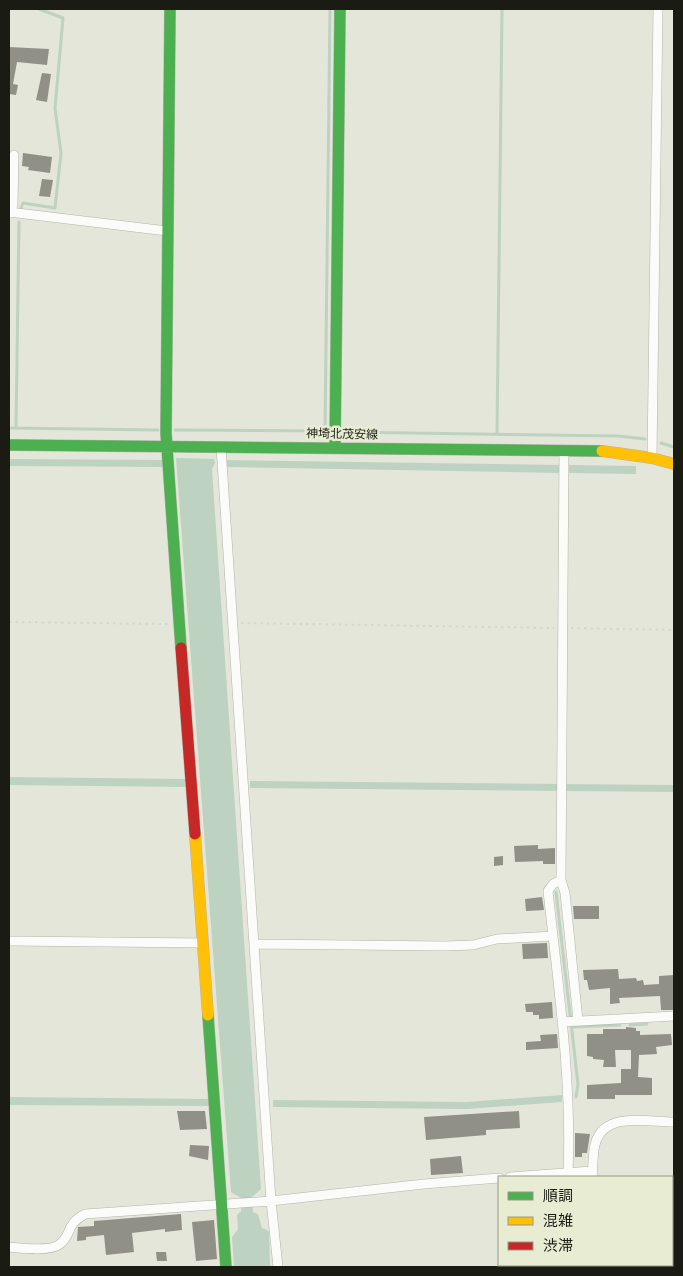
<svg xmlns="http://www.w3.org/2000/svg" width="683" height="1276" font-family="Raleway,'Noto Sans JP',sans-serif">
<style>
.water{fill:#bdd2c0}
.lines{fill:none;stroke-linecap:round;stroke-linejoin:round}
.stream{stroke:#bdd2c0;stroke-width:3}
.building{fill:#909086}
.street-casing{stroke:#b3b4aa;stroke-width:10}
.fast-casing{stroke:#b3b4aa;stroke-width:12}
.slow-casing{stroke:#b3b4aa;stroke-width:12}
.jam-casing{stroke:#b3b4aa;stroke-width:12}
.path{stroke:#d5d5d1;stroke-width:2;stroke-dasharray:2.5 4;stroke-linecap:butt}
.street{stroke:#fbfbf9;stroke-width:9}
.fast{stroke:#4caf50;stroke-width:11}
.slow{stroke:#ffc107;stroke-width:11}
.jam{stroke:#c62828;stroke-width:11}
.labels{text-anchor:middle;dominant-baseline:central;stroke-width:5;stroke-linejoin:round;paint-order:stroke}
.street-label{font-size:12px;fill:#1a1c13;stroke:#e7ecd3}
</style>
<rect width="100%" height="100%" fill="#e4e6d9"/>
<!-- water -->
<path class="water" d="M176,458L214,459L215,463L212,469L261,1189L252,1197L253,1212L258,1214L262,1228L269,1231L270,1267H234L232,1237L238,1229L237,1215L241,1211V1198L231,1192Z
M9,459L162,460V467L9,466Z
M227,460L560,465V473L227,467Z
M569,465L636,466V474L569,473Z
M9,777L185,779V787L9,785Z
M250,781L674,785V792L250,788Z
M562,1095V1102L467,1109L273,1107V1100L467,1102Z
M9,1097L209,1099V1106L9,1105Z"/>
<g class="lines">
<!-- stream -->
<path class="stream" d="M21,208L23,203L55,208L61,153L55,108L63,18L39,9
M9,428L158,430
M16,428L19,222
M175,430L325,431L330,9
M344,432L618,436L645,439
M497,434L502,9
M661,443L674,447
M556,892L578,1084L576,1097
M630,1025L647,1024
M572,1027L620,1025"/>
</g>
<!-- building -->
<path class="building" d="M9,47L49,49L47,65L17,62L13,84L18,85L16,95L9,94Z
M42,73L51,74L47,102L36,100Z
M23,153L52,157L50,173L28,170L29,167L22,166Z
M42,179L53,180L50,197L39,196Z
M538,845V849L555,848V864H543V861L515,862L514,846Z
M503,856V865L494,866V857Z
M542,897L544,910L526,911L525,899Z
M573,906H599V919H574Z
M547,943L548,958L523,959L522,944Z
M618,969L619,979L636,978L637,981L643,980L644,985L659,984V976L674,975V1010H661L660,996L619,998L620,1003L610,1004V988L589,990L587,980H584L583,970Z
M552,1002L553,1018L539,1019V1015H533V1012H526L525,1004Z
M626,1027L636,1028V1031H640V1035L671,1034L672,1045L656,1047L657,1054L639,1055L638,1077L652,1078V1095H615V1099H587V1085L621,1083V1069H631V1050H615L616,1067H603L604,1060L593,1059V1057L587,1056V1034H603V1029H626Z
M557,1034L558,1048L526,1050V1042L541,1041L540,1035Z
M177,1111H205L207,1129L180,1130Z
M519,1111L520,1128L486,1130V1135L426,1140L424,1117Z
M575,1133L590,1134L587,1153H582V1157H575Z
M190,1145L209,1146L208,1160L189,1156Z
M461,1156L463,1173L431,1175L430,1159Z
M181,1214L182,1230L165,1232V1229L132,1233L134,1252L106,1255L104,1235L86,1237V1240L77,1241L78,1227L94,1226V1221Z
M214,1220L217,1259L196,1261L192,1222Z
M156,1252H166L167,1261H157Z"/>
<g class="lines">
<!-- street casing -->
<g class="street-casing">
<path id="street" d="M9,212L167,231
M11,213L13,204L14,155
M221,447L271,1201L278,1267
M564,450L561,880L553,884L548,891C558,985 572,1079 568,1173
M652,458L658,9
M561,880L565,893L578,1020
M9,941L203,943
M255,944L445,946L473,945L497,939L553,936
M562,1022L674,1016
M510,1177L592,1171
M593,1177C592,1168 593,1159 594,1150C599,1110 644,1122 674,1122
M9,1247C21,1248 51,1252 60,1244C72,1235 65,1225 85,1214L271,1201L424,1184L499,1178
M601,1265V1267"/>
</g>
<!-- fast casing -->
<g class="fast-casing">
<path id="fast" d="M170,9L166,433L181,648
M9,445L602,451
M335,448L340,9
M208,1015L226,1267"/>
</g>
<!-- slow casing -->
<g class="slow-casing">
<path id="slow" d="M602,451L652,458L674,464
M195,834L208,1015"/>
</g>
<!-- jam casing -->
<g class="jam-casing">
<path id="jam" d="M181,648L195,834"/>
</g>
<!-- path -->
<path class="path" d="M9,622L169,624
M241,623L554,628
M571,628L674,630"/>
<!-- street -->
<use href="#street" class="street"/>
<!-- fast -->
<use href="#fast" class="fast"/>
<!-- slow -->
<use href="#slow" class="slow"/>
<!-- jam -->
<use href="#jam" class="jam"/>
</g>
<g class="labels">
<!-- street labels -->
<g class="street-label">
<text transform="translate(342 434) rotate(1)">神埼北茂安線</text>
</g>
</g>
<!-- border -->
<rect width="683" height="1276" fill="none" stroke="#1a1c13" stroke-width="20"/>
<!-- legend -->
<rect x="498" y="1176" width="175" height="90" fill="#e7ecd3" stroke="#959986"/>
<rect x="508" y="1192" width="25" height="8" fill="#4caf50" stroke="#959986"/>
<text x="543" y="1201" font-size="15" fill="#1a1c13">順調</text>
<rect x="508" y="1217" width="25" height="8" fill="#ffc107" stroke="#959986"/>
<text x="543" y="1226" font-size="15" fill="#1a1c13">混雑</text>
<rect x="508" y="1242" width="25" height="8" fill="#c62828" stroke="#959986"/>
<text x="543" y="1251" font-size="15" fill="#1a1c13">渋滞</text>
</svg>
